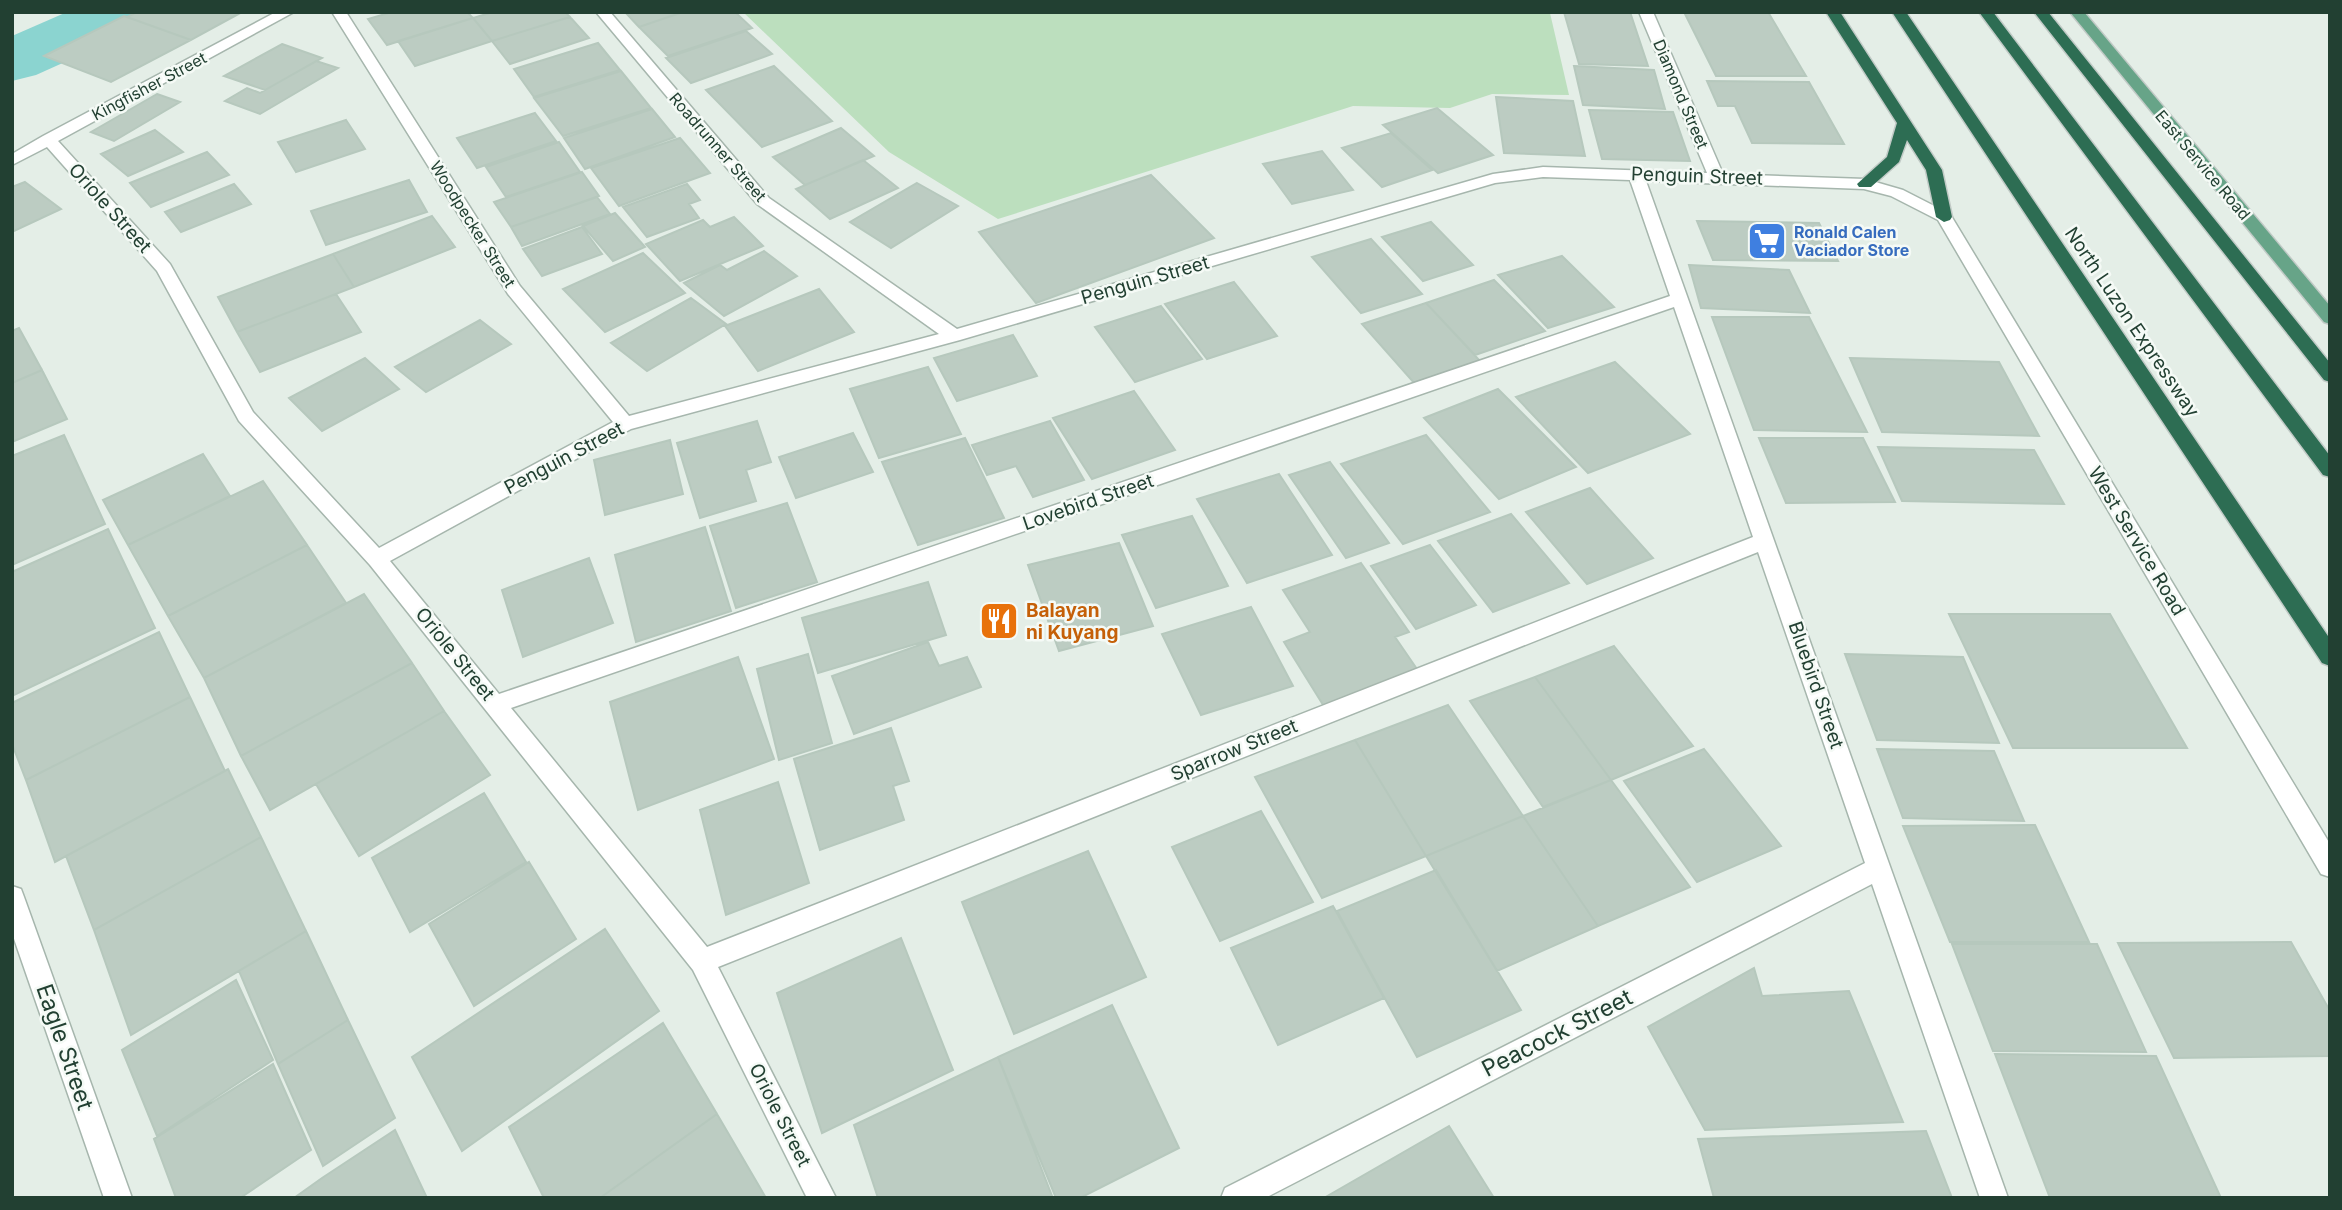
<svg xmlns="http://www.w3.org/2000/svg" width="2342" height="1210" font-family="Inter,sans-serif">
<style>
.green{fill:#bcdfbe}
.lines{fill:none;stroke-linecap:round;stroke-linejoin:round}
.river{fill:#8bd4d0;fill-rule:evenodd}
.building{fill:#bcccc2;stroke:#b6c8bd;stroke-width:2}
.minor-casing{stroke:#a6b6ad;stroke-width:3}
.major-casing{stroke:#c1cac6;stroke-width:3}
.highway-casing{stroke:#c1cac6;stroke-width:3}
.minor{fill:#fff;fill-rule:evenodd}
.major{fill:#67a488;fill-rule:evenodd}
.highway{fill:#2d6d53;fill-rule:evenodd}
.labels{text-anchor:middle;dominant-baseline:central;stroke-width:5;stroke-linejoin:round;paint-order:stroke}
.far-street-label{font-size:16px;fill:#224032;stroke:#f5faf6}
.far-shop-label{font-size:16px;font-weight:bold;fill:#366cbe;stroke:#f5faf6;text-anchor:start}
.street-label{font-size:19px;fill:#224032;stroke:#f5faf6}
.food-label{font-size:19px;font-weight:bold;fill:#c56008;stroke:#f5faf6;text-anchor:start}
.near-street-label{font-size:23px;fill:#224032;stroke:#f5faf6}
</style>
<rect width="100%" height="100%" fill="#e4eee7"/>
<!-- green -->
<path class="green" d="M743,12L1550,13L1569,95L1492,94L1450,108L1353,106L998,219L889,152Z"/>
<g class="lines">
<!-- river -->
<path class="river" d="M67,12H154L145,26L36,75L12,81V36Z"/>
</g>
<!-- building -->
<path class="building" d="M137,12H242L191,40L127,17Z
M392,12H467L473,18L387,45L368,19Z
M493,12H565L570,17L492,41L473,18Z
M625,12H683L639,27Z
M683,12H735L752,28L668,56L639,27Z
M1564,12H1630L1648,66L1579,64Z
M1684,12H1768L1806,76H1716Z
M124,16L191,40L111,82L44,56Z
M570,17L589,38L510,64L492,41Z
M473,18L492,41L415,66L398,41Z
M746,31L772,54L691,83L666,58Z
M598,43L620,70L534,97L514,69Z
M282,44L322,58L265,90L224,76Z
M316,61L338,68L260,114L225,101L247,88L260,93Z
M774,66L832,121L762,147L706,90Z
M1574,66L1654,70L1665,109L1583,105Z
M621,71L651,108L563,136L534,98Z
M1707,81L1809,82L1844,144L1752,143L1735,106H1718Z
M157,94L180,102L114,141L91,132Z
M1496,97L1573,101L1585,156L1504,153Z
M1437,108L1493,155L1438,173L1383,125Z
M652,109L675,137L585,169L564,138Z
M1589,110L1673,112L1690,161L1602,159Z
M535,113L556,141L477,168L457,138Z
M346,120L365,149L296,172L278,142Z
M841,128L874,156L805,185L773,157Z
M155,130L183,152L128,176L101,154Z
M1391,133L1432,170L1382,187L1342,148Z
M680,138L710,173L619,206L591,168Z
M559,142L580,172L506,197L486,167Z
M1322,151L1353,190L1292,204L1263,164Z
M207,152L229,175L151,207L130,183Z
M863,160L898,188L830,219L796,189Z
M582,172L599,196L511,227L494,202Z
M1151,175L1214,238L1036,303L979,232Z
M409,180L427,212L326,245L311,211Z
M25,182L61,209L12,232V187Z
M917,183L958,206L891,248L850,222Z
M234,184L251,204L181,232L165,212Z
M687,184L700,200L689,204L699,218L647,237L623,207Z
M597,197L610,214L522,246L511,227Z
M615,213L645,247L613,261L583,226Z
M432,216L455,247L354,287L333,254Z
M734,217L763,246L680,281L646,244L703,220L710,227Z
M1697,221L1819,223L1838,261L1713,260Z
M1431,222L1473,265L1423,281L1382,237Z
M582,227L602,254L542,276L523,249Z
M1371,239L1422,294L1361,313L1312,257Z
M764,251L797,276L724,316L684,283L720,265L727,270Z
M643,253L685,293L605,332L563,289Z
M333,254L354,287L237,332L218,297Z
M1562,256L1614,307L1548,328L1498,275Z
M1689,265L1789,270L1810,313L1701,308Z
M1494,280L1545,331L1475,355L1426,303Z
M1234,282L1277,336L1207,359L1165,304Z
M819,289L854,332L758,371L725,326Z
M336,294L361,332L260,372L237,332Z
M691,298L726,324L647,371L611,343Z
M1426,303L1481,362L1416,385L1362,324Z
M1161,306L1202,359L1135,382L1095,327Z
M1712,317H1809L1867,432L1754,430Z
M480,320L511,344L426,392L395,367Z
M19,328L42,370L12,383V331Z
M1013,335L1037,376L957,401L934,358Z
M365,358L399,389L322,431L289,398Z
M1850,358L1999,362L2039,436L1882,432Z
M1615,362L1690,434L1588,473L1516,397Z
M928,367L961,434L879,458L850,389Z
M42,370L67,419L12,442V383Z
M1498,389L1576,467L1499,499L1424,418Z
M1134,391L1175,450L1092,479L1053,418Z
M757,421L771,462L746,470L756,501L700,518L677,443Z
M1050,421L1084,480L1033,497L1016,466L987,475L972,445Z
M853,433L873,472L796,498L779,457Z
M64,435L105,524L12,565V456Z
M1426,435L1490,512L1403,544L1341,464Z
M965,438L1004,518L918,545L882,462Z
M1759,438H1863L1895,502L1786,503Z
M670,440L683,494L605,515L594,460Z
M1878,447L2034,450L2064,504L1902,501Z
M203,454L230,496L128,545L103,500Z
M1330,462L1389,543L1346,558L1289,475Z
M1279,474L1332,555L1247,583L1197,499Z
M263,481L307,545L168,616L128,545Z
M1590,488L1653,558L1587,584L1526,512Z
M787,503L817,582L736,608L710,526Z
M1511,514L1569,583L1493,612L1438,541Z
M1192,516L1228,586L1156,608L1122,535Z
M705,527L731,611L636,642L615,555Z
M108,529L155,628L12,696V572Z
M1119,543L1153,626L1059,651L1028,565Z
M307,545L346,603L204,678L168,616Z
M1430,545L1476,605L1416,629L1371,566Z
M589,558L613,623L523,657L502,590Z
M1361,563L1409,632L1395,637L1419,672L1325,708L1284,642L1310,632L1283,590Z
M928,582L946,635L818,673L802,618Z
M364,594L412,663L241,756L204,678Z
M1251,607L1293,686L1201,715L1162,634Z
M1949,614H2110L2187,748H2013Z
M159,632L190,697L26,780L12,744V703Z
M928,642L939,666L967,657L981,687L854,734L832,676Z
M1614,646L1693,746L1611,780L1535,677Z
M808,654L832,743L779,760L757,669Z
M1845,654L1963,657L1999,743L1877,740Z
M738,657L774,759L638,810L610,702Z
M412,663L444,711L270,810L241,756Z
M1535,677L1611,780L1543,807L1470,701Z
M190,697L225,771L55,862L26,780Z
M1448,705L1523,816L1426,856L1355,740Z
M444,711L490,775L359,856L316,784Z
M891,728L909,781L893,786L904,820L820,850L794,759Z
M1355,740L1426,856L1322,898L1255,777Z
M1704,749L1781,846L1697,882L1624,781Z
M1877,749L1994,751L2024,821L1903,818Z
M228,769L261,837L94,930L66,856Z
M1611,780L1690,887L1598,926L1523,816Z
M778,782L809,883L726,915L700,810Z
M484,793L526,862L410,932L372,858Z
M1261,811L1313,902L1220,941L1172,847Z
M1523,816L1598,926L1497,971L1426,856Z
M2035,825L2089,942H1950L1903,826Z
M261,837L306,931L131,1035L94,930Z
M1088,851L1146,977L1014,1034L962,902Z
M529,862L576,939L474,1006L429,924Z
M1436,870L1521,1010L1417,1057L1337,911Z
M1333,906L1384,998L1278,1045L1231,948Z
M605,929L659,1011L462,1151L412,1057Z
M306,931L348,1020L278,1064L239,971Z
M901,938L953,1070L822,1133L777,993Z
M2291,942L2330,1011V1056L2174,1058L2118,943Z
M1952,944H2097L2146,1052L1993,1051Z
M1754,968L1762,996L1849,991L1903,1122L1705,1130L1648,1027Z
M236,980L273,1060L157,1136L122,1050Z
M1112,1005L1179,1148L1080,1198H1056L998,1057Z
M348,1020L395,1118L323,1166L278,1064Z
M663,1023L717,1114L600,1198H544L509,1127Z
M1995,1054L2156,1056L2221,1198H2050Z
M998,1057L1052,1196L878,1198L854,1125Z
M273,1064L311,1150L240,1198H176L154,1139Z
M717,1114L766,1198H600Z
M1449,1126L1494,1198H1324Z
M395,1130L427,1198H294L322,1178Z
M1926,1131L1952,1198H1714L1698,1139Z"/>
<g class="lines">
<!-- minor casing -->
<g class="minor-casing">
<path id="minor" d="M276,12H294L58,141L170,264L253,412L379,548L613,422L508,294L332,12H346L520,286L629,416L939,334L757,204L596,12H610L769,198L957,329L1493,174L1543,167L1707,173L1639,12H1653L1723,174L1865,179L1903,190L1950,214L2330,844V877L2321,874L1938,220L1891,196L1864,189L1646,181L2008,1198H1980L1872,884L1265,1198H1221L1225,1188L1865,863L1758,552L718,967L836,1198H807L693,970L370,565L239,421L157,271L47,147L12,165V154L43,136ZM1543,177L1630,180L1670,296L499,694L390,561L631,429L960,340L1495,183ZM1674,307L1753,537L707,947L511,708Z
M12,886L21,889L24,897L132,1198H104L12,933Z"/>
</g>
<!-- major casing -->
<g class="major-casing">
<path id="major" d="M2070,12H2084L2330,306V324L2324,322Z"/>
</g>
<!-- highway casing -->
<g class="highway-casing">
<path id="highway" d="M1826,12H1840L1942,170L1952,217L1950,220L1944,222L1936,217L1926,170L1907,140L1899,162L1871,187H1859L1857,184L1887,157L1897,123Z
M1892,12H1906L2330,639V666L2322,663Z
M1979,12H1993L2330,456V477L2323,475Z
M2034,12H2048L2330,363V382L2324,380Z"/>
</g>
<!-- minor -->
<use href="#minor" class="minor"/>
<!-- major -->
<use href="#major" class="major"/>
<!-- highway -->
<use href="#highway" class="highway"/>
</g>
<!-- icons -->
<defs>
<g id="supermarket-square" transform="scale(2.0125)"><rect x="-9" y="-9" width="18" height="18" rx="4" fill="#3f7fe0" stroke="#f5faf6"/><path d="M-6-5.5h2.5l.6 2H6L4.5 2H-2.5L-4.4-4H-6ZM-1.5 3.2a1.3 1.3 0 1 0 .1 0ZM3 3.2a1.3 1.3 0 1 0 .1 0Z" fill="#fff"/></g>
<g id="restaurant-square" transform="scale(2.0125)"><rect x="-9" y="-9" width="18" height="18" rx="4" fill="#e8710a" stroke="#f5faf6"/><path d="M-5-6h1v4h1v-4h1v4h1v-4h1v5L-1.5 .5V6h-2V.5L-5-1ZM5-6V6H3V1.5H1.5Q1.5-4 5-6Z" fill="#fff"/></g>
</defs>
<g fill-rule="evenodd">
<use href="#supermarket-square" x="1767" y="241"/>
<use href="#restaurant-square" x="999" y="621"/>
</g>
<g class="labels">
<!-- far-street labels -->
<g class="far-street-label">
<text transform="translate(149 86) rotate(-28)">Kingfisher Street</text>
<text transform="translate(1681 94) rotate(67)">Diamond Street</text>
<text transform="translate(718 147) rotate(49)">Roadrunner Street</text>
<text transform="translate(2203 165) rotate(50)">East Service Road</text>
<text transform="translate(473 224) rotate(58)">Woodpecker Street</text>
</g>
<!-- far-shop labels -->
<g class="far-shop-label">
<text x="1794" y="232">Ronald Calen<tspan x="1794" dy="18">Vaciador Store</tspan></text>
</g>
<!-- street labels -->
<g class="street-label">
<text transform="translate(1697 176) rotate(2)">Penguin Street</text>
<text transform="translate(110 208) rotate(48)">Oriole Street</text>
<text transform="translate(1145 280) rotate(-16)">Penguin Street</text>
<text transform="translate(2132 322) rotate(56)">North Luzon Expressway</text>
<text transform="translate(564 458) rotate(-28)">Penguin Street</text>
<text transform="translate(1088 502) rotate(-19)">Lovebird Street</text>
<text transform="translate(2137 541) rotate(59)">West Service Road</text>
<text transform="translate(455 654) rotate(51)">Oriole Street</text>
<text transform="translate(1816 685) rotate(71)">Bluebird Street</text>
<text transform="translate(1234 750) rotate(-22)">Sparrow Street</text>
<text transform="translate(780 1115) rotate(63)">Oriole Street</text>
</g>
<!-- food labels -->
<g class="food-label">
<text x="1026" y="610">Balayan<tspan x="1026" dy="22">ni Kuyang</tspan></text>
</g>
<!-- near-street labels -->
<g class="near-street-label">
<text transform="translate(1557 1033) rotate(-27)">Peacock Street</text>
<text transform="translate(65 1047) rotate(71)">Eagle Street</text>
</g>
</g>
<!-- border -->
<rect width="2342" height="1210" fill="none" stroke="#224032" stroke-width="28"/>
</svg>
